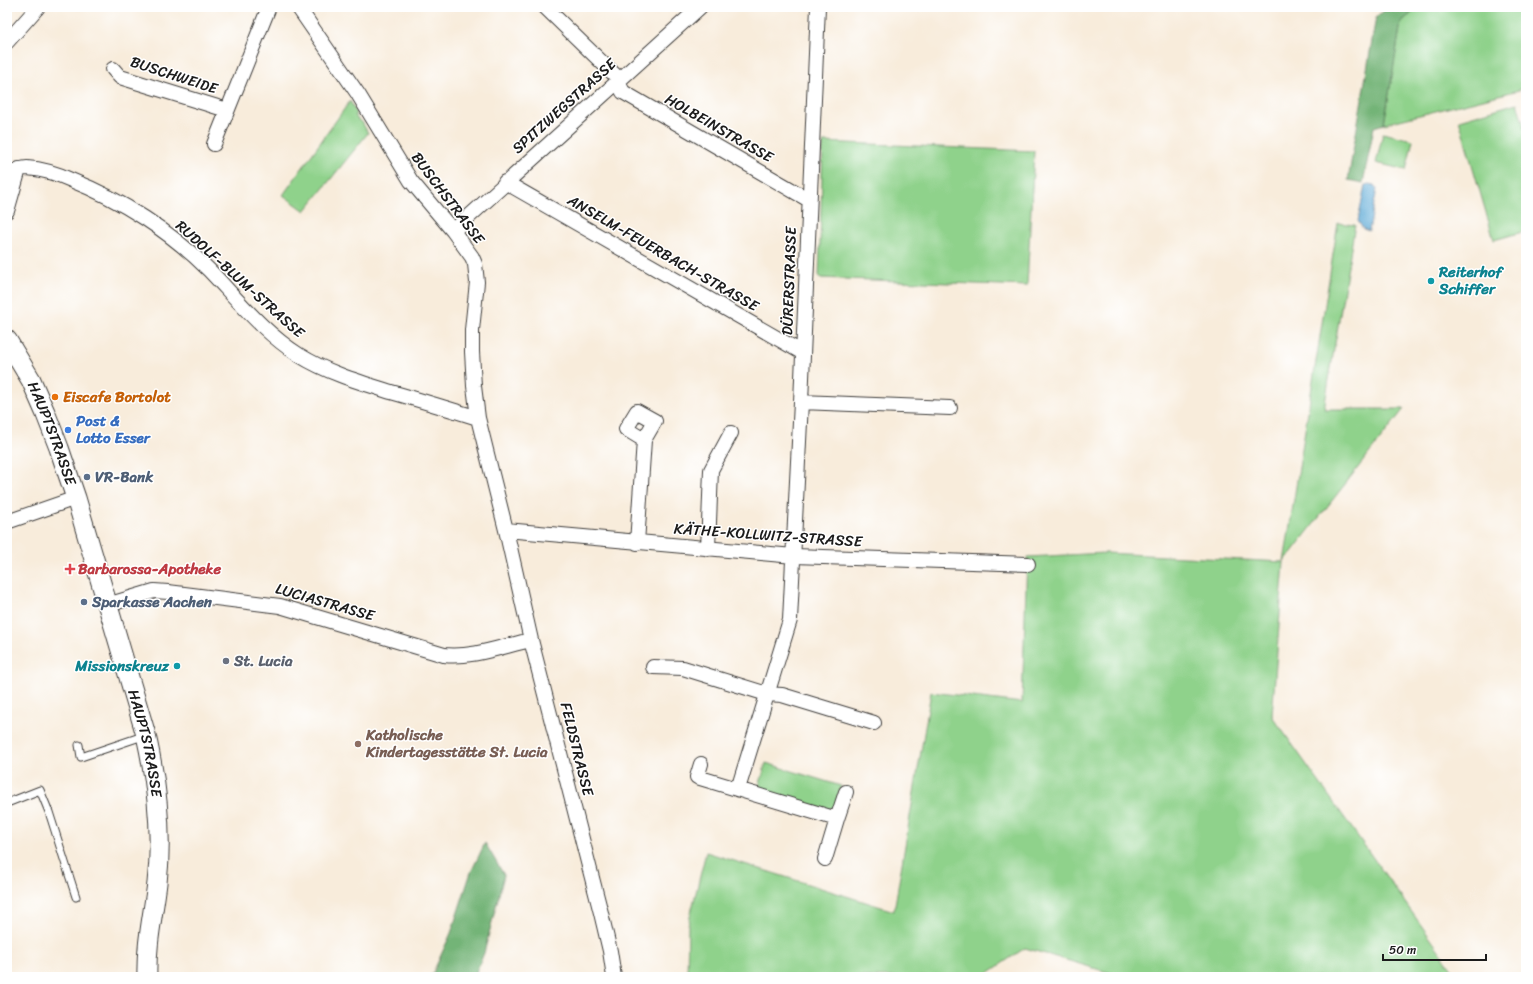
<svg xmlns="http://www.w3.org/2000/svg" width="1533" height="984" font-family="Sriracha,sans-serif">
<style>
.green{fill:#8fd28b;stroke:#567754}
.forest{fill:#73b477;stroke:#48684a}
.water{fill:#5ca9d5;stroke:#3c6278}
.lines{fill:none;stroke-linecap:round;stroke-linejoin:round}
.service-casing{stroke:#3d3b39;stroke-width:9}
.minor-casing{stroke:#3d3b39;stroke-width:16}
.secondary-casing{stroke:#3d3b39;stroke-width:21}
.service{stroke:#fff;stroke-width:7}
.minor{stroke:#fff;stroke-width:14}
.secondary{stroke:#fff;stroke-width:19}
.culture-dot{fill:#0f9aa8;stroke:#fff;stroke-width:1.5}
.food-dot{fill:#e8710a;stroke:#fff;stroke-width:1.5}
.shop-dot{fill:#3f7fe0;stroke:#fff;stroke-width:1.5}
.service-dot{fill:#5c6f8a;stroke:#fff;stroke-width:1.5}
.health-dot{fill:#e0444e;stroke:#fff;stroke-width:1.5}
.worship-dot{fill:#6b7280;stroke:#fff;stroke-width:1.5}
.education-dot{fill:#8d6e63;stroke:#fff;stroke-width:1.5}
.labels{text-anchor:middle;dominant-baseline:central;stroke-width:3;stroke-linejoin:round;paint-order:stroke}
.street-label{font-size:15px;fill:#1c1c1c;stroke:#fff}
.culture-label{font-size:15px;font-weight:bold;fill:#0d838f;stroke:#fff;text-anchor:start}
.food-label{font-size:15px;font-weight:bold;fill:#c56008;stroke:#fff;text-anchor:start}
.shop-label{font-size:15px;font-weight:bold;fill:#366cbe;stroke:#fff;text-anchor:start}
.service-label{font-size:15px;font-weight:bold;fill:#4e5e75;stroke:#fff;text-anchor:start}
.health-label{font-size:15px;font-weight:bold;fill:#be3a42;stroke:#fff;text-anchor:start}
.worship-label{font-size:15px;font-weight:bold;fill:#5b616d;stroke:#fff;text-anchor:start}
.education-label{font-size:15px;font-weight:bold;fill:#785e54;stroke:#fff;text-anchor:start}
</style>
<rect width="100%" height="100%" fill="#fff"/>
<filter id="ink" filterUnits="userSpaceOnUse"><feTurbulence type="fractalNoise" baseFrequency=".025" numOctaves="2"/><feDisplacementMap in="SourceGraphic" scale="8" xChannelSelector="R" yChannelSelector="G"/><feConvolveMatrix kernelMatrix="1 2 1 2 8 2 1 2 1" color-interpolation-filters="sRGB"/></filter>
<filter id="wash" filterUnits="userSpaceOnUse"><feTurbulence type="fractalNoise" baseFrequency=".012" numOctaves="4" result="noise"/><feDisplacementMap in="SourceGraphic" scale="16" xChannelSelector="R" yChannelSelector="G"/><feGaussianBlur stdDeviation="0.9" result="paint"/><feColorMatrix in="noise" values="0 0 0 0 0 0 0 0 0 0 0 0 0 0 0 0 0 1.4 0 .05"/><feComposite in="paint" operator="in"/></filter>
<g filter="url(#wash)">
<rect width="100%" height="100%" fill="#f8ecdb"/>
<!-- green -->
<path class="green" d="M1419,7H1526V98L1523,89L1384,124L1401,22Z
M350,101L356,112L355,115L358,120L362,122L368,133L305,211L283,195Z
M1517,103L1526,132V231L1494,240L1459,120Z
M1383,133L1413,140L1406,170L1376,163Z
M823,142L1034,151L1027,286L819,278Z
M1338,223L1355,225L1324,409H1404L1284,562L1272,716L1458,977H1124L1025,948L982,977H687L688,925L706,852L894,911L931,692L1022,703L1027,557L1106,553L1284,562Z
M766,763L841,786L835,807L827,811L758,790Z"/>
<!-- forest -->
<path class="forest" d="M1389,7H1419L1401,22L1384,124L1374,127L1363,183L1348,180L1376,17Z
M485,843L504,875L484,953L474,977H452L451,975L450,977H431L451,933L471,872Z"/>
<!-- water -->
<path class="water" d="M1369,184L1374,185L1377,189L1369,231L1363,229L1358,221L1365,185Z"/>
</g>
<g filter="url(#ink)">
<g class="lines">
<!-- service casing -->
<g class="service-casing">
<path id="service" d="M79,745L81,757L146,735
M7,803L40,790L49,812L76,897"/>
</g>
<!-- minor casing -->
<g class="minor-casing">
<path id="minor" d="M298,7L358,94L411,181L453,231L472,257L475,264L477,282L472,330V352L474,386L478,418L506,530L531,640L601,913L610,951L614,977
M545,7L619,79L620,86L623,92L809,200
M7,42L38,7
M113,69L120,77L227,110
M214,144L269,7
M7,171C13,173 21,168 27,168C42,169 58,174 71,180C122,200 171,232 209,270C238,300 264,333 299,355C328,373 359,382 391,392C420,400 449,409 478,418
M505,182L803,353
M7,211L19,169
M453,231L700,7
M801,402L950,408
M7,522L76,498
M506,530L794,556L1028,564
M637,543L644,440L655,421L637,411L626,429L644,440
M708,549L711,470L731,433
M107,605L154,591L168,592L280,606L444,655C473,658 503,646 531,640
M653,667L683,668L767,694L782,695L874,723
M701,764L697,777L837,819L825,859
M738,789L790,620L801,402L818,7
M837,819L846,792"/>
</g>
<!-- secondary casing -->
<g class="secondary-casing">
<g id="secondary">
<path id="s1" d="M7,340L31,380L45,412L59,448L76,498L146,735C157,784 163,833 157,883C153,916 146,943 147,977"/>
</g>
</g>
<!-- service -->
<use href="#service" class="service"/>
<!-- minor -->
<use href="#minor" class="minor"/>
<!-- secondary -->
<use href="#secondary" class="secondary"/>
</g>
</g>
<!-- markers -->
<g class="culture-dot">
<circle cx="1431" cy="281" r="4"/>
<circle cx="177" cy="666" r="4"/>
</g>
<circle class="food-dot" cx="55" cy="397" r="4"/>
<circle class="shop-dot" cx="68" cy="430" r="4"/>
<g class="service-dot">
<circle cx="87" cy="477" r="4"/>
<circle cx="84" cy="602" r="4"/>
</g>
<path class="health-dot" d="M68 563h4v4h4v4h-4v4h-4v-4h-4v-4h4z"/>
<circle class="worship-dot" cx="226" cy="661" r="4"/>
<circle class="education-dot" cx="358" cy="744" r="4"/>
<g class="labels">
<!-- street labels -->
<g class="street-label">
<text transform="translate(174 75) rotate(18)">BUSCHWEIDE</text>
<text transform="translate(564 106) rotate(-42)">SPITZWEGSTRASSE</text>
<text transform="translate(719 128) rotate(30)">HOLBEINSTRASSE</text>
<text transform="translate(448 198) rotate(53)">BUSCHSTRASSE</text>
<text transform="translate(663 253) rotate(30)">ANSELM-FEUERBACH-STRASSE</text>
<text transform="translate(240 279) rotate(42)">RUDOLF-BLUM-STRASSE</text>
<text transform="translate(789 281) rotate(-88)">DÜRERSTRASSE</text>
<text stroke="none"><textPath href="#s1" startOffset="104">HAUPTSTRASSE</textPath></text>
<text transform="translate(768 535) rotate(4)">KÄTHE-KOLLWITZ-STRASSE</text>
<text transform="translate(325 602) rotate(16)">LUCIASTRASSE</text>
<text stroke="none"><textPath href="#s1" startOffset="428">HAUPTSTRASSE</textPath></text>
<text transform="translate(577 749) rotate(76)">FELDSTRASSE</text>
</g>
<!-- culture labels -->
<g class="culture-label">
<text x="1439" y="272">Reiterhof<tspan x="1439" dy="17">Schiffer</tspan></text>
<text x="169" y="666" text-anchor="end">Missionskreuz</text>
</g>
<!-- food labels -->
<g class="food-label">
<text x="63" y="397">Eiscafe Bortolot</text>
</g>
<!-- shop labels -->
<g class="shop-label">
<text x="76" y="421">Post &amp;<tspan x="76" dy="17">Lotto Esser</tspan></text>
</g>
<!-- service labels -->
<g class="service-label">
<text x="95" y="477">VR-Bank</text>
<text x="92" y="602">Sparkasse Aachen</text>
</g>
<!-- health labels -->
<g class="health-label">
<text x="78" y="569">Barbarossa-Apotheke</text>
</g>
<!-- worship labels -->
<g class="worship-label">
<text x="234" y="661">St. Lucia</text>
</g>
<!-- education labels -->
<g class="education-label">
<text x="366" y="735">Katholische<tspan x="366" dy="17">Kindertagesstätte St. Lucia</tspan></text>
</g>
</g>
<!-- margin -->
<rect width="1533" height="984" fill="none" stroke="#fff" stroke-width="24"/>
<!-- scale -->
<path d="M1383 954v6h103v-6" fill="none" stroke="#1c1c1c" stroke-width="2"/>
<text x="1389" y="954" font-size="12" fill="#1c1c1c" stroke="#ffffff" stroke-width="3" paint-order="stroke">50 m</text>
</svg>
